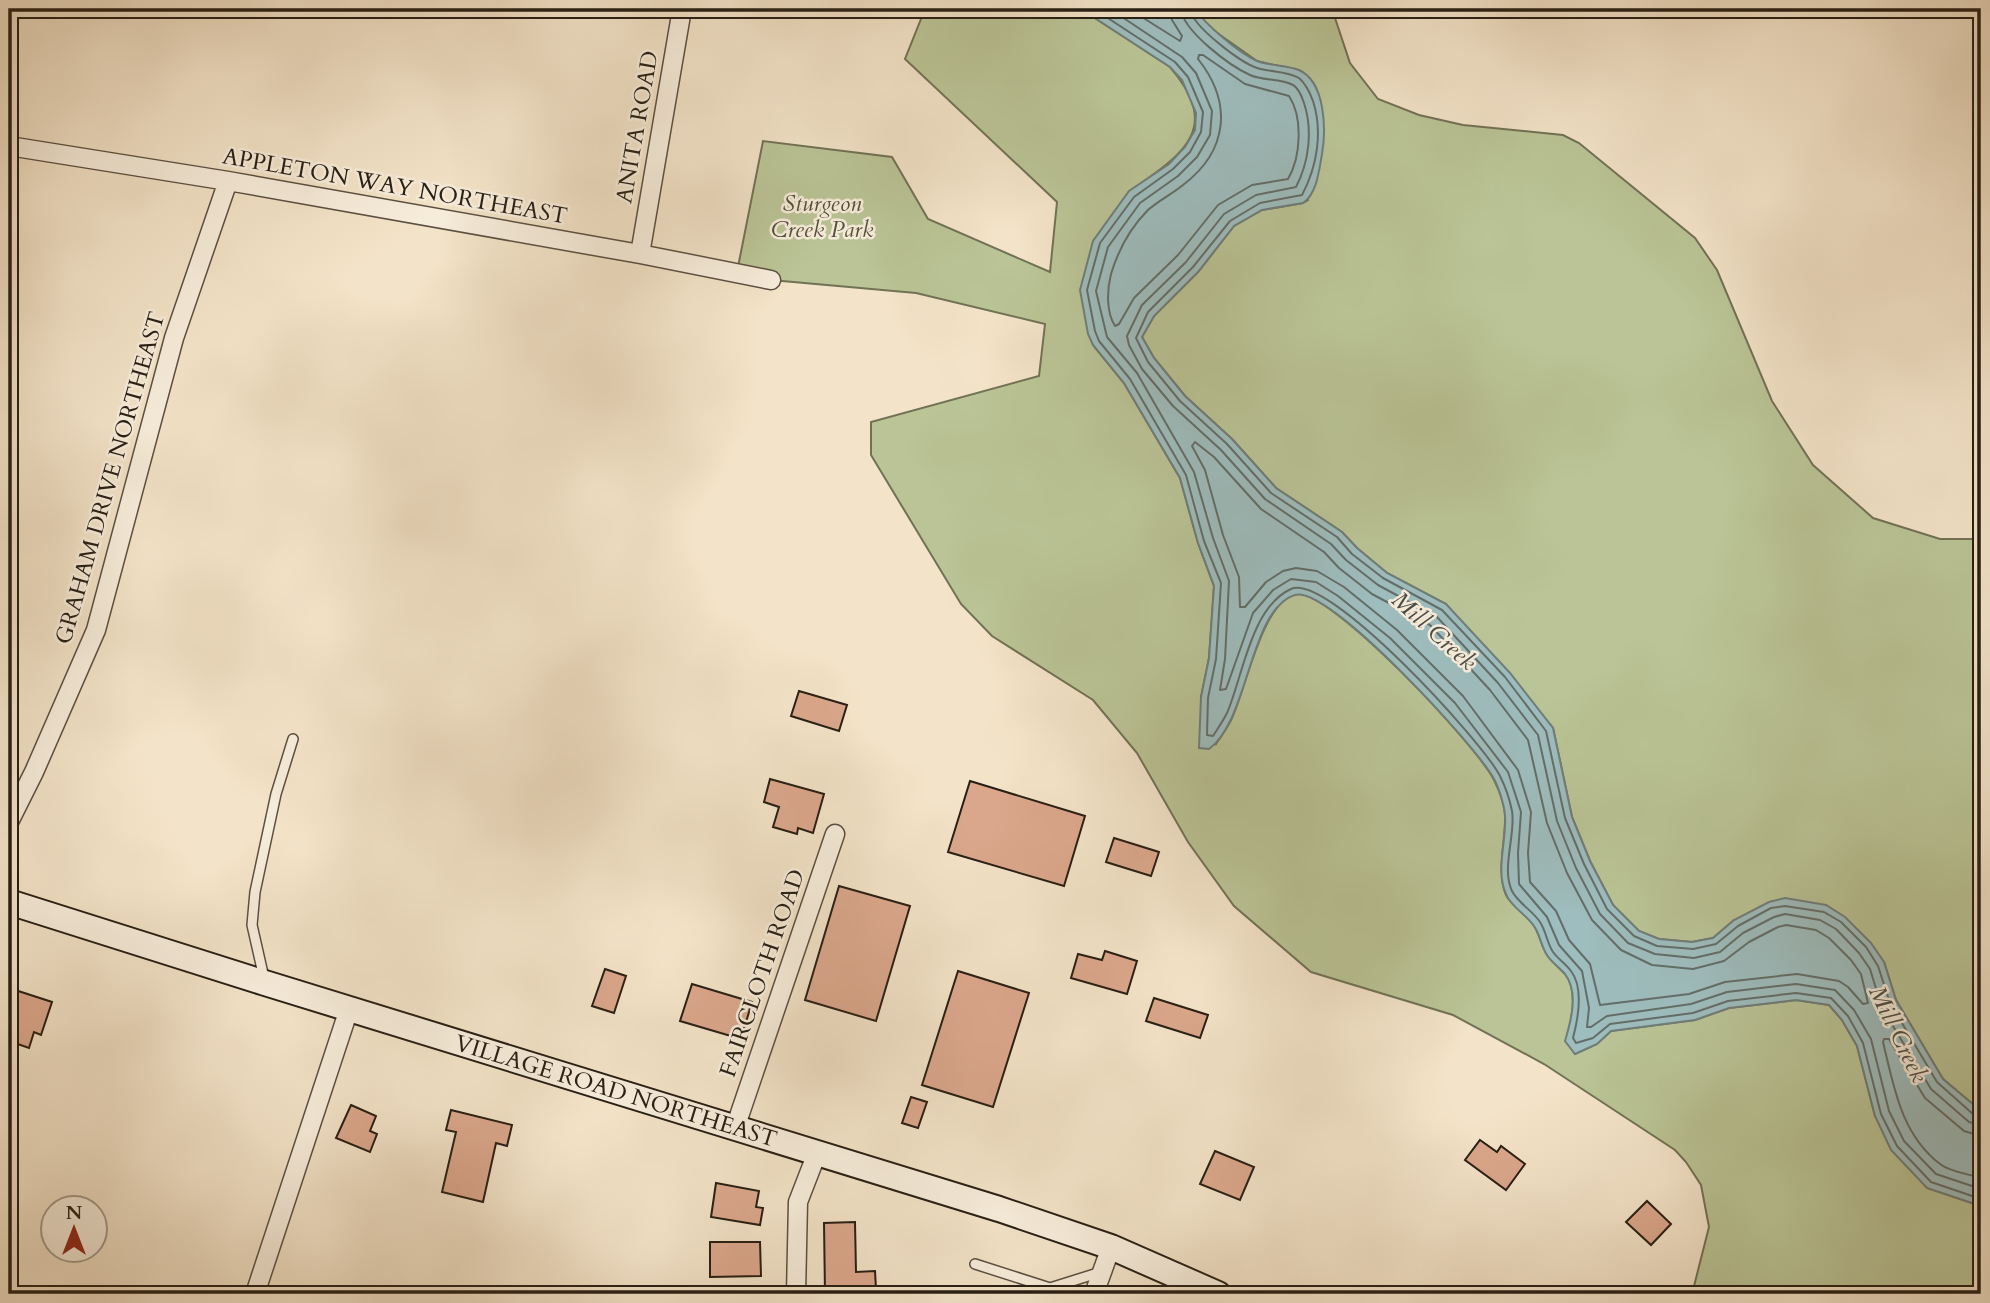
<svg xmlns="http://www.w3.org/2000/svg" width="1990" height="1303" font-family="Cardo,serif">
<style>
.green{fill:#bac496;stroke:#717255;stroke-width:2}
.water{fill:#9ebdbe;stroke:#6f7e7a;stroke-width:2}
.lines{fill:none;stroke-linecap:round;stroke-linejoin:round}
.shore{stroke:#636e69;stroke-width:2}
.building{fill:#dba78c;stroke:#281f14;stroke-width:2}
.lane-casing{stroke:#5b5041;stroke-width:12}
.street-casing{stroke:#5b5041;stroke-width:21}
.secondary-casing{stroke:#281f14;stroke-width:28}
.lane{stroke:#f7eddb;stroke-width:9}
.street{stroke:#f7eddb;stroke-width:18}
.secondary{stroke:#f7eddb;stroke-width:24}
.labels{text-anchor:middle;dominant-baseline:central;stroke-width:5;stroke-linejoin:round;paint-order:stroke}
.street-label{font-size:23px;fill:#281f14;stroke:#f7eddb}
.park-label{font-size:23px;font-style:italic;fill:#54513b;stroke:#f7eddb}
.water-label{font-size:24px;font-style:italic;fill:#4b4e47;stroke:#f7eddb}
</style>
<rect width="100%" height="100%" fill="#f3e3c8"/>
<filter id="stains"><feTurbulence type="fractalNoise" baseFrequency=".00286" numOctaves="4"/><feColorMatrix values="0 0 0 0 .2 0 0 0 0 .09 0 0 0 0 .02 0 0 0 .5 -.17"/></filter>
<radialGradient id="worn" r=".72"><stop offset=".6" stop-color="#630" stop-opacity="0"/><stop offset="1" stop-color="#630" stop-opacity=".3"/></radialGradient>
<!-- green -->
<path class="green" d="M925,9H1081L1170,67C1224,130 1181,155 1129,192L1093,345L1124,383L1180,478L1198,543L1214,586L1209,658L1201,697L1216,744C1221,736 1228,727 1232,718C1245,690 1263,600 1296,594C1330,588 1478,747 1494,780C1499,790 1505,805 1505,816C1506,839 1496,873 1506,895C1512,907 1527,914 1534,926C1540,935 1541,946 1547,955C1552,962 1559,968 1565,974C1579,992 1571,1021 1566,1041L1575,1054L1597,1044L1611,1031L1695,1020L1729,1008L1796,1000L1829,1005L1842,1020L1857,1046L1875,1116L1927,1188L1981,1206V1294H1692L1709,1227L1701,1185L1686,1162L1675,1150L1544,1064L1453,1015L1311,972L1234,906L1188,842L1137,753L1093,700L992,636L961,604L871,455V422L1039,376L1045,324L916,293L771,280L737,272L763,141L892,157L928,219L1050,272L1057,202L905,59Z
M1196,9H1332L1350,63L1378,99L1419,115L1463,125L1563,135L1579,143L1695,238L1717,270L1772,401L1813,465L1873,518L1940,539H1981V1111L1943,1079L1896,1000L1884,962L1734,920L1713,938L1692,942L1659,939L1639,931L1613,905L1590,861L1572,817L1553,728L1446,604L1387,573L1357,548L1342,532L1276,488L1232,439L1185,396L1154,358L1142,337L1154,316L1198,272L1234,226L1262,210L1303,203L1308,200L1301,71L1257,61L1206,25Z"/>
<!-- water -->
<path class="water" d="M1081,9H1195C1206,25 1239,53 1257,61C1270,66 1286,65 1299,70C1326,82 1326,131 1322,154C1319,170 1317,194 1303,203L1262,210L1234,226L1198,272L1154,316L1142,337L1154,358L1185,396L1232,439L1276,488L1342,532L1357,548L1387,573L1446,604L1510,673L1553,728L1572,817L1590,861L1613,905L1639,931L1659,939L1692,942L1713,938L1734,920L1769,902L1785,898L1826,905L1845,917L1871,943L1884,962L1896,1000L1943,1079L1981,1111V1206L1927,1188L1891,1150L1875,1116L1857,1046L1842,1020L1829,1005L1796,1000L1729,1008L1695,1020L1611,1031L1597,1044L1575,1054L1565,1041C1571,1021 1579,992 1565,974C1559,967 1551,962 1547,955C1541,946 1540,934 1534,926C1526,914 1511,907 1506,894C1495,870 1507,840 1505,815C1504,805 1499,788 1494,779C1477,747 1328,584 1295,595C1249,609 1250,719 1209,749L1199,748L1201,697L1209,658L1214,586L1198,543L1180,478L1124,383L1093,345L1088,334L1080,290L1093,241L1129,191L1169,164L1185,147L1195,130L1196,113L1182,80L1170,67Z"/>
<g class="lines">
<!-- shore -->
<path class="shore" d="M1094,9L1175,62L1188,77L1203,112L1201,132L1190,152L1173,169L1134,197L1100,243L1087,290L1095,331L1099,341L1130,379L1186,475L1204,541L1221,583L1216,659L1208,698L1207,735L1213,736C1218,728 1223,721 1227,713C1243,676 1251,607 1291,589C1328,572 1482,741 1500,776C1505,786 1510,801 1512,811C1516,835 1501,868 1512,891C1518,903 1533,911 1540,922C1546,931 1547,943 1553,952C1558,959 1566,964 1571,971C1584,988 1578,1019 1573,1038L1576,1043L1593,1038L1610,1024L1693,1013L1728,1001L1796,993L1831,998L1848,1016L1863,1043L1881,1114L1897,1146L1931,1182L1981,1199
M1110,9L1182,57L1196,73L1212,111L1210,135L1197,157L1178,176L1140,203L1108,247L1096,291L1107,337L1137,373L1194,472L1213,538L1229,581L1225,659L1220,690L1226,689L1253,613L1273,590L1291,579L1316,582L1338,596L1390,638L1455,703L1508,772L1521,812L1518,853L1519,884L1547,917L1559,945L1582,971L1589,1008L1587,1027H1591L1607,1016L1691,1004L1727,992L1796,984L1835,990L1854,1010L1871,1039L1889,1111L1904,1141L1936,1174L1981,1189
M1129,9L1180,41L1182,36L1172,20L1171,9
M1181,9C1183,31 1230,66 1250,75C1263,81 1280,78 1293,85C1299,88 1302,97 1304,103C1313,130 1309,162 1296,187L1256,195L1224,214L1186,262L1142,305L1127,336L1129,345L1142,369L1173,406L1221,450L1265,499L1331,544L1346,560L1378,585L1437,617L1498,683L1538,735L1557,821L1576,868L1600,914L1628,943L1655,954L1694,958L1720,952L1743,933L1774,917L1785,914L1820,920L1836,929L1859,953L1870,969L1882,1008L1931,1089L1969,1122L1981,1125
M1190,9C1192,26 1241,63 1257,68C1270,72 1288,71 1299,78C1306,84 1310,93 1313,101C1323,132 1317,167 1302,195L1260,203L1230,221L1193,267L1148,312L1136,338L1148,362L1180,401L1227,444L1271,493L1337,537L1352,554L1383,578L1442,610L1505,677L1546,731L1565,818L1584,864L1607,909L1634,936L1657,946L1693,949L1716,944L1738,926L1771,908L1785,906L1824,912L1841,922L1866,947L1878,966L1890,1003L1937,1082L1974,1115L1981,1116
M1203,55L1245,84L1289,96C1303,117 1301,157 1288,179L1252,185L1218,205L1178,255L1134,298L1119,324L1115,326C1106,312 1107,290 1111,274C1118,251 1131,227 1148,210C1158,201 1172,194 1183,185C1228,151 1233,103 1198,59L1199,55Z
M1195,442L1214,457L1261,509L1324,552L1339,568L1372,594L1430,625L1490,690L1528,740L1547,823L1567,873L1592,920L1621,950L1652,965L1693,969L1724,961L1749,942L1778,927L1786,925L1816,930L1829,938L1851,960L1861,974L1868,1003L1863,1004L1848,987L1839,981L1797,974L1725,982L1689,994L1600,1005L1590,964L1569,940L1556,911L1530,882L1528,853L1531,812L1518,770L1463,696L1397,630L1344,587L1317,571L1296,568L1283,571L1266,582L1245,607H1240L1239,577L1223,535L1205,470L1192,446Z
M1981,1136L1964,1131L1925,1098L1889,1039H1884L1883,1042C1894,1087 1901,1134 1940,1164C1950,1172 1969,1174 1981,1178"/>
</g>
<!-- building -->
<path class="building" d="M799,691L847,705L839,731L791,716Z
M770,779L824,794L813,833L798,828L797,834L773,827L779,807L764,802Z
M970,781L1085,816L1064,886L948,852Z
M1114,838L1159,852L1151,876L1106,862Z
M839,886L910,906L876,1021L805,1000Z
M1105,951L1137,961L1127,994L1071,978L1078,954L1102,960Z
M605,969L626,976L614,1013L592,1006Z
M958,971L1029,993L993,1107L922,1085Z
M692,984L752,1002L741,1039L680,1021Z
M9,988L52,1002L41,1035L34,1032L29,1048L9,1041V1028L14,1012L9,1010Z
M1154,998L1208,1015L1200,1038L1146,1021Z
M911,1097L927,1102L918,1128L902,1123Z
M351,1105L376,1116L370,1131L377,1134L370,1152L336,1138Z
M451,1110L512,1125L507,1146L496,1143L483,1202L442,1192L456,1132L446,1130Z
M1480,1140L1497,1152L1501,1146L1525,1164L1506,1190L1465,1160Z
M1215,1151L1254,1167L1240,1200L1200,1184Z
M716,1183L759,1191L756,1207L763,1208L760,1225L711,1217Z
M1647,1201L1671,1224L1651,1245L1626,1222Z
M855,1222L856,1272L875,1271L876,1289H868V1294H825L824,1223Z
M710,1242H760L761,1276L710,1277Z"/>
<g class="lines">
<!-- lane casing -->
<g class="lane-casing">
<path id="lane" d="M264,978L252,925L255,892L276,794L293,739
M975,1264L1050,1288L1101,1272"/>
</g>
<!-- street casing -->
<g class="street-casing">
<path id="street" d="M9,146L228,181L640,254L771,280
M640,254L682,9
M9,822L34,772L96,630L174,338L228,181
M735,1128L835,834
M255,1294L349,1009
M796,1294L798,1202L817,1153
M1094,1294L1111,1247"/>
</g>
<!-- secondary casing -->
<g class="secondary-casing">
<path id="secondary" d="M9,902L265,983L999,1209L1111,1247L1218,1294"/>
</g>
<!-- lane -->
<use href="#lane" class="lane"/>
<!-- street -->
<use href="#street" class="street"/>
<!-- secondary -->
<use href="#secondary" class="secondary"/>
</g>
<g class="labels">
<!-- street labels -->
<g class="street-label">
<text transform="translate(637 127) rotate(-80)">ANITA ROAD</text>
<text transform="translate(395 186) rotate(10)">APPLETON WAY NORTHEAST</text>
<text transform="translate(110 478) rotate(-74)">GRAHAM DRIVE NORTHEAST</text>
<text transform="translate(762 973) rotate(-71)">FAIRCLOTH ROAD</text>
<text transform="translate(616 1091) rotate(17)">VILLAGE ROAD NORTHEAST</text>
</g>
<!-- park labels -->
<g class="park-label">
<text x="822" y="203">Sturgeon<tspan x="822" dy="26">Creek Park</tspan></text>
</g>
<!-- water labels -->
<g class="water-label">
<text transform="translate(1434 631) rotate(42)">Mill Creek</text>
<text transform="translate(1898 1034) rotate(64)">Mill Creek</text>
</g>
</g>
<!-- margin -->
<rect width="1990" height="1303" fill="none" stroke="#f3e3c8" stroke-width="35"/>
<rect x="10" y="10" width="1969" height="1282" fill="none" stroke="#281f14" stroke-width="3.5"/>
<rect x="18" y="18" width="1955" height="1268" fill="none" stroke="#281f14" stroke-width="2"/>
<!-- north arrow -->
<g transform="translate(74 1229)"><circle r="33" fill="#f7eddb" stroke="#a49b8b" stroke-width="2"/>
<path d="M0-5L12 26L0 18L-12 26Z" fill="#8f2418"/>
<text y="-10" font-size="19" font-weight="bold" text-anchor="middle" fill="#281f14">N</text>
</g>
<rect width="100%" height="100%" filter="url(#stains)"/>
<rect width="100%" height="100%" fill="url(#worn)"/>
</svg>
